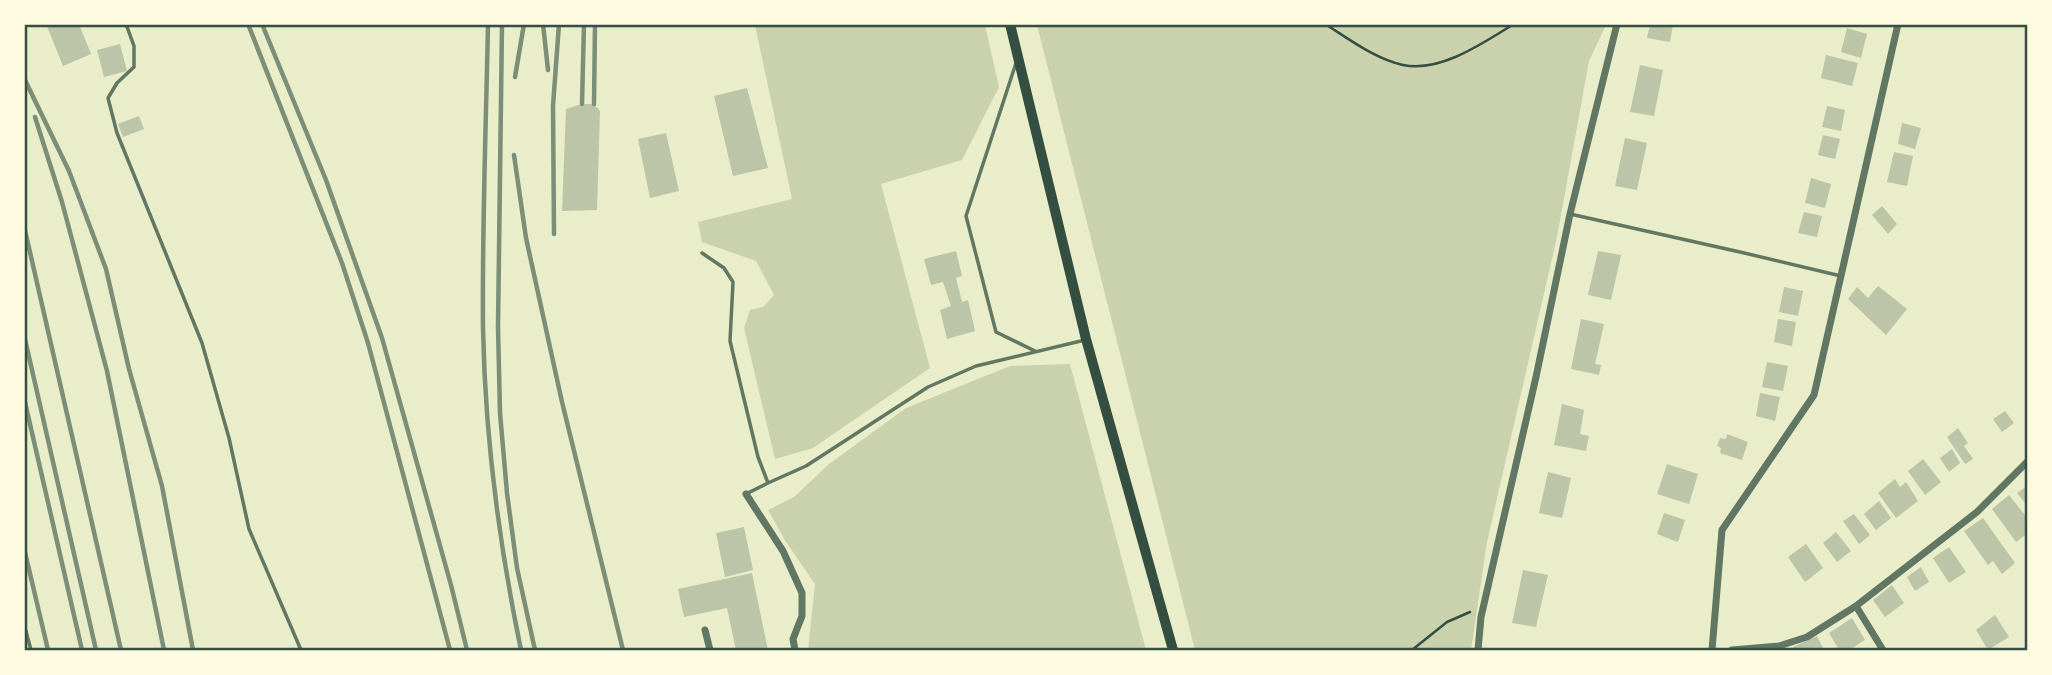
<svg xmlns="http://www.w3.org/2000/svg" width="2052" height="675" font-family="'Sofia Sans Condensed',sans-serif">
<style>
.green{fill:#cad2ad}
.building{fill:#bcc5a7}
.lines{fill:none;stroke-linecap:round;stroke-linejoin:round}
.path{stroke:#344e41;stroke-width:2.5}
.service{stroke:#617663;stroke-width:3.5}
.minor{stroke:#617663;stroke-width:7}
.secondary{stroke:#344e41;stroke-width:10}
.rail{stroke:#7c8e77;stroke-width:4.5}
.neatline{fill:none;stroke:#344e41;stroke-width:2.5}
</style>
<rect width="100%" height="100%" fill="#e9edc9"/>
<!-- green -->
<path class="green" d="M755,25H985L999,87L962,160L881,184L930,368L813,448L775,459L744,328L750,310L763,307L774,295L756,261L702,242L698,222L792,199Z
M1037,25H1606L1589,61L1557,237L1487,542L1471,650H1195Z
M1070,364L1146,650H808L815,584L786,542L768,510L794,497L829,464L906,408L1010,366Z"/>
<!-- building -->
<path class="building" d="M46,24H79L91,54L63,66Z
M1650,24H1673L1670,42L1647,38Z
M1847,28L1867,34L1861,58L1841,52Z
M120,44L127,71L104,77L97,50Z
M1826,55L1858,63L1852,86L1821,78Z
M1640,65L1663,70L1654,116L1630,112Z
M747,88L768,168L733,176L714,96Z
M582,104H594L600,111L597,210L562,211L566,109Z
M1827,106L1845,110L1841,131L1822,127Z
M139,116L144,129L123,137L118,124Z
M1902,123L1921,128L1915,149L1898,144Z
M666,133L679,191L650,198L638,139Z
M1823,135L1840,139L1835,159L1818,155Z
M1625,138L1647,143L1637,190L1615,186Z
M1894,152L1913,156L1907,186L1887,182Z
M1811,178L1831,184L1825,208L1805,203Z
M1882,206L1897,224L1888,234L1872,215Z
M1804,212L1822,216L1817,237L1798,233Z
M956,251L962,276L956,278L962,302L968,300L975,331L947,339L940,310L951,306L943,282L931,285L924,259Z
M1598,251L1621,255L1611,300L1588,295Z
M1878,286L1907,309L1886,335L1848,299L1857,287L1868,298Z
M1784,287L1803,291L1798,316L1779,312Z
M1581,319L1604,324L1595,364L1601,365L1599,375L1571,369Z
M1778,319L1796,322L1792,346L1774,342Z
M1767,362L1788,366L1783,391L1762,387Z
M1760,393L1780,397L1775,421L1756,416Z
M1562,404L1584,410L1580,434L1589,436L1586,451L1554,445Z
M2005,411L2014,423L2002,432L1993,419Z
M1958,428L1968,443L1964,446L1973,459L1965,464L1947,437Z
M1727,434L1748,442L1742,460L1720,453L1721,448L1717,446L1720,438L1726,439Z
M1952,449L1960,463L1949,472L1940,458Z
M1923,459L1941,482L1925,495L1908,471Z
M1667,464L1698,474L1689,504L1657,494Z
M1548,472L1571,478L1562,518L1539,513Z
M1895,479L1900,487L1906,482L1918,501L1896,518L1878,493Z
M2028,485V507L2017,493Z
M2009,495L2028,519V533L2016,542L1992,509Z
M1879,501L1891,518L1876,530L1864,514Z
M1664,513L1685,520L1678,542L1657,534Z
M1854,514L1870,535L1859,544L1843,521Z
M1983,518L2015,563L2002,574L1993,561L1988,565L1964,531Z
M744,527L753,570L725,577L716,533Z
M1836,532L1851,551L1837,562L1823,543Z
M1806,544L1823,568L1805,582L1788,557Z
M1949,547L1966,572L1949,583L1933,558Z
M1921,567L1929,582L1915,591L1907,577Z
M1523,570L1548,575L1536,627L1512,623Z
M752,573L768,650H736L727,608L684,617L678,589Z
M1892,585L1904,603L1885,617L1873,600Z
M1995,615L2009,637L1988,650L1976,630Z
M1852,618L1865,640L1849,650H1839L1829,633Z
M1817,636L1824,650H1794L1793,647Z"/>
<g class="lines">
<!-- path -->
<path class="path" d="M1325,24C1349,39 1375,59 1403,65C1440,73 1483,43 1514,24
M1412,650L1447,622L1470,612"/>
<!-- service -->
<path class="service" d="M126,24L134,46V67L117,83L108,98L117,133L202,343L229,438L249,529L301,650
M1016,63L966,216L996,332L1035,351
M1570,214L1740,252L1841,276
M702,253L724,268L733,282L730,341L758,457L768,483L746,494
M768,483L806,466L928,387L976,366L1085,340
M24,624L31,650"/>
<!-- minor -->
<path class="minor" d="M746,494L783,551L802,593V616L793,639L795,650
M1856,606L1883,650
M705,630L710,650
M1478,650L1481,617L1536,377L1570,214L1617,24
M1712,650L1722,530L1814,395L1898,24
M1732,650L1779,646L1807,637L1856,606L1977,512L2028,461"/>
<!-- secondary -->
<path class="secondary" d="M1010,24L1086,339L1173,650"/>
<!-- rail -->
<path class="rail" d="M248,24L342,263L368,343L450,650
M262,24L326,180L382,338L451,585L467,650
M488,24C486,126 482,227 483,328C485,437 499,544 521,650
M502,24L498,327L500,413L507,493L517,568L535,650
M543,24L548,70
M515,77L524,24
M24,78L69,171L106,269L129,369L162,486L193,650
M582,104L584,24
M594,104L595,24
M35,117L62,202L107,371L164,650
M514,155L526,238L562,402L623,650
M24,226L121,650
M554,234L553,106L559,24
M24,335L96,650
M24,398L82,650
M24,548L48,650"/>
</g>
<!-- border -->
<rect width="2052" height="675" fill="none" stroke="#fefae0" stroke-width="52"/>
<rect x="26" y="26" width="2000" height="623" class="neatline"/>
</svg>
